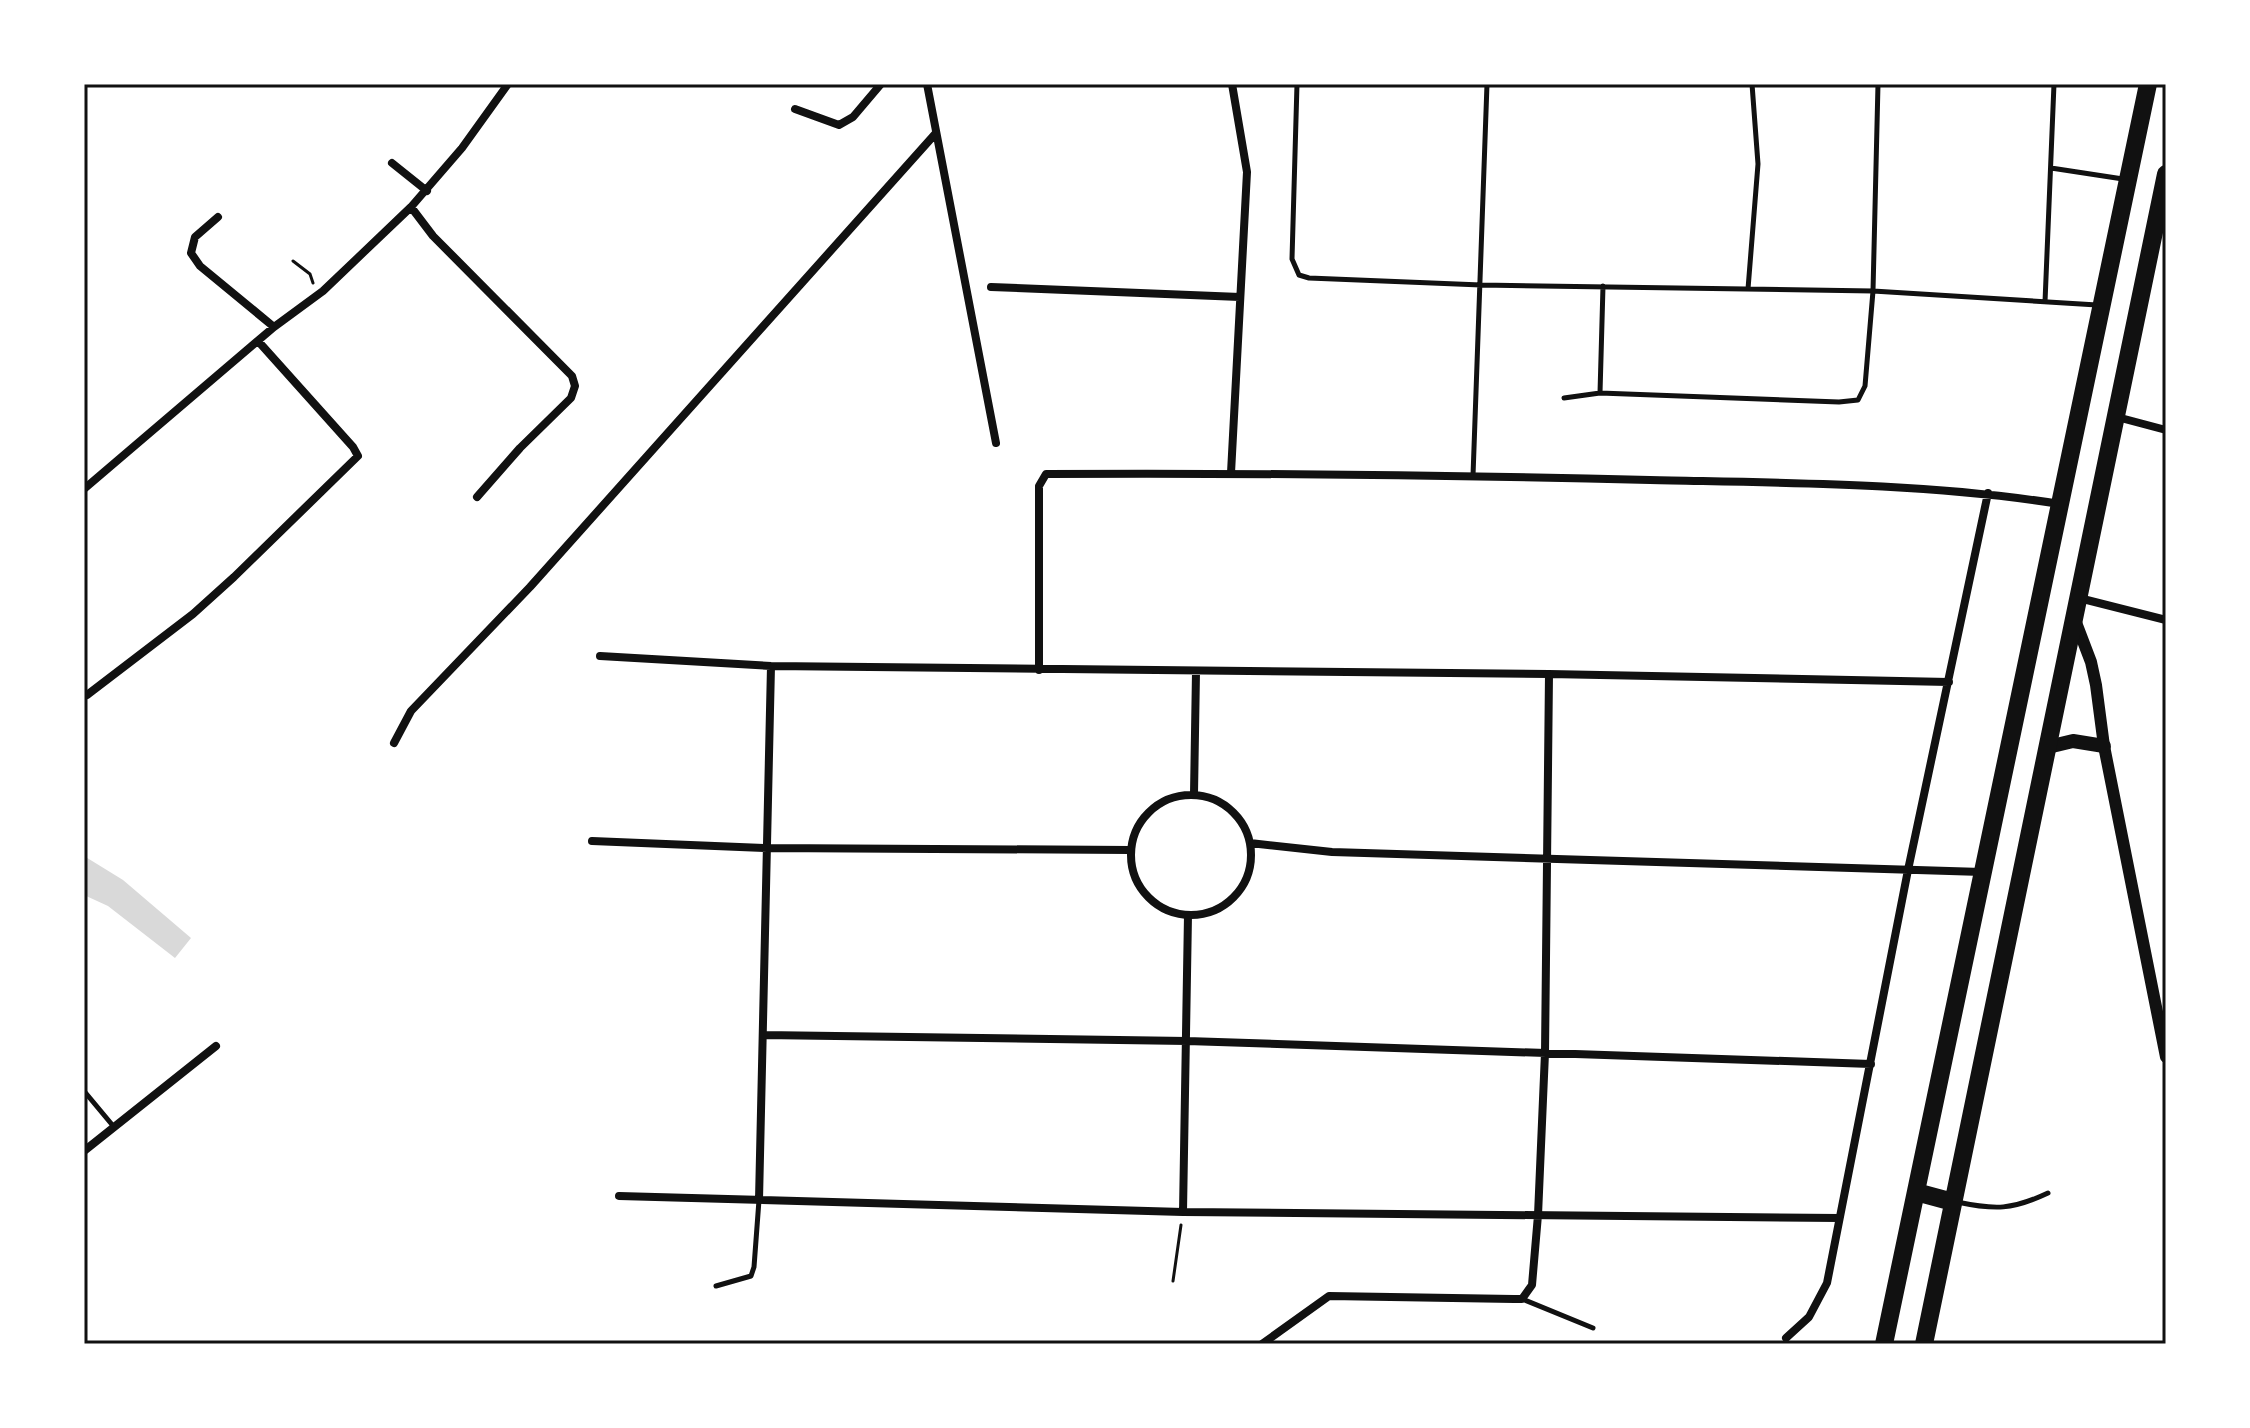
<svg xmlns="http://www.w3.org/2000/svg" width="2250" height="1428" font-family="Barlow,sans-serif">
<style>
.water{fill:#d9d9d9}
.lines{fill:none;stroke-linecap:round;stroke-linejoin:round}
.path{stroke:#111;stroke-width:3}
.service{stroke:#111;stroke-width:5}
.minor{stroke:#111;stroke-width:8}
.tertiary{stroke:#111;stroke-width:12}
.secondary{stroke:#111;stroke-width:14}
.trunk{stroke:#111;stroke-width:18}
.neatline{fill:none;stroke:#111;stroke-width:3}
</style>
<rect width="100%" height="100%" fill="#fff"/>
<!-- water -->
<path class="water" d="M84,856L123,880L191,938L175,958L108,906L84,895Z"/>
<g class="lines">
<!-- path -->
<path class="path" d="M293,261L310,274L313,283
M1173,1281L1181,1225"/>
<!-- service -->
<path class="service" d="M1297,84L1292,259L1299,275L1309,278L1481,285L1873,291L2097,305
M2051,168L2123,179
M1603,286L1600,393L1839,402L1858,400L1865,386L1873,291L1878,84
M1748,289L1758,164L1752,84
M2045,302L2054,84
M1564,398L1600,393
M1473,476L1487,84
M84,1091L114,1127
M1957,1202C1995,1210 2012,1210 2048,1193
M716,1286L751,1276L754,1267L759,1200
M1522,1299L1593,1328"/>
<!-- minor -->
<path class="minor" d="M927,84L996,443
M795,109L839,125L853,117L881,84
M392,163L427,191
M218,217L195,237L191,253L200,266L274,327L323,291L411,207
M991,287L1240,297
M2117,417L2166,430
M1231,473L1247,172L1232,84
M84,489L274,327
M477,497L520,448L571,398L575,386L572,376L433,236L411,207L462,148L508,84
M2079,598L2166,620
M600,656L771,666L1549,674L1949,682
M1039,670V486L1046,474C1248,473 1449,475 1650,480C1785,483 1927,483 2060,504
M87,695L193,614L234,577L358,456L353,447L258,341
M394,743L411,711L530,587L936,133
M1194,794L1196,672
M1131 855a60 60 0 1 1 120 0a60 60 0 1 1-120 0Z
M592,841L767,848L1130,850
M1250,843L1332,852L1982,872
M763,1035L1187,1041L1871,1064
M84,1151L216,1046
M619,1196L1183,1212L1839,1218
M759,1200L771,666
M1183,1212L1188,915
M1786,1338L1809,1317L1827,1283L1908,870L1988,493
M1262,1344L1329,1296L1514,1299H1522L1532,1285L1538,1215L1545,1053L1549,674"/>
<!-- tertiary -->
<path class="tertiary" d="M2075,620L2091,662L2096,685L2104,746L2166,1057"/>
<!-- secondary -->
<path class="secondary" d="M2048,747L2073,741L2104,746"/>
<!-- trunk -->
<path class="trunk" d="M1916,1192L1953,1202
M1884,1344L2148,84
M1924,1344L2166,174"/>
</g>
<!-- border -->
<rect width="2250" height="1428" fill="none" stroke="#ffffff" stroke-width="172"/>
<rect x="86" y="86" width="2078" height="1256" class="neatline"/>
</svg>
